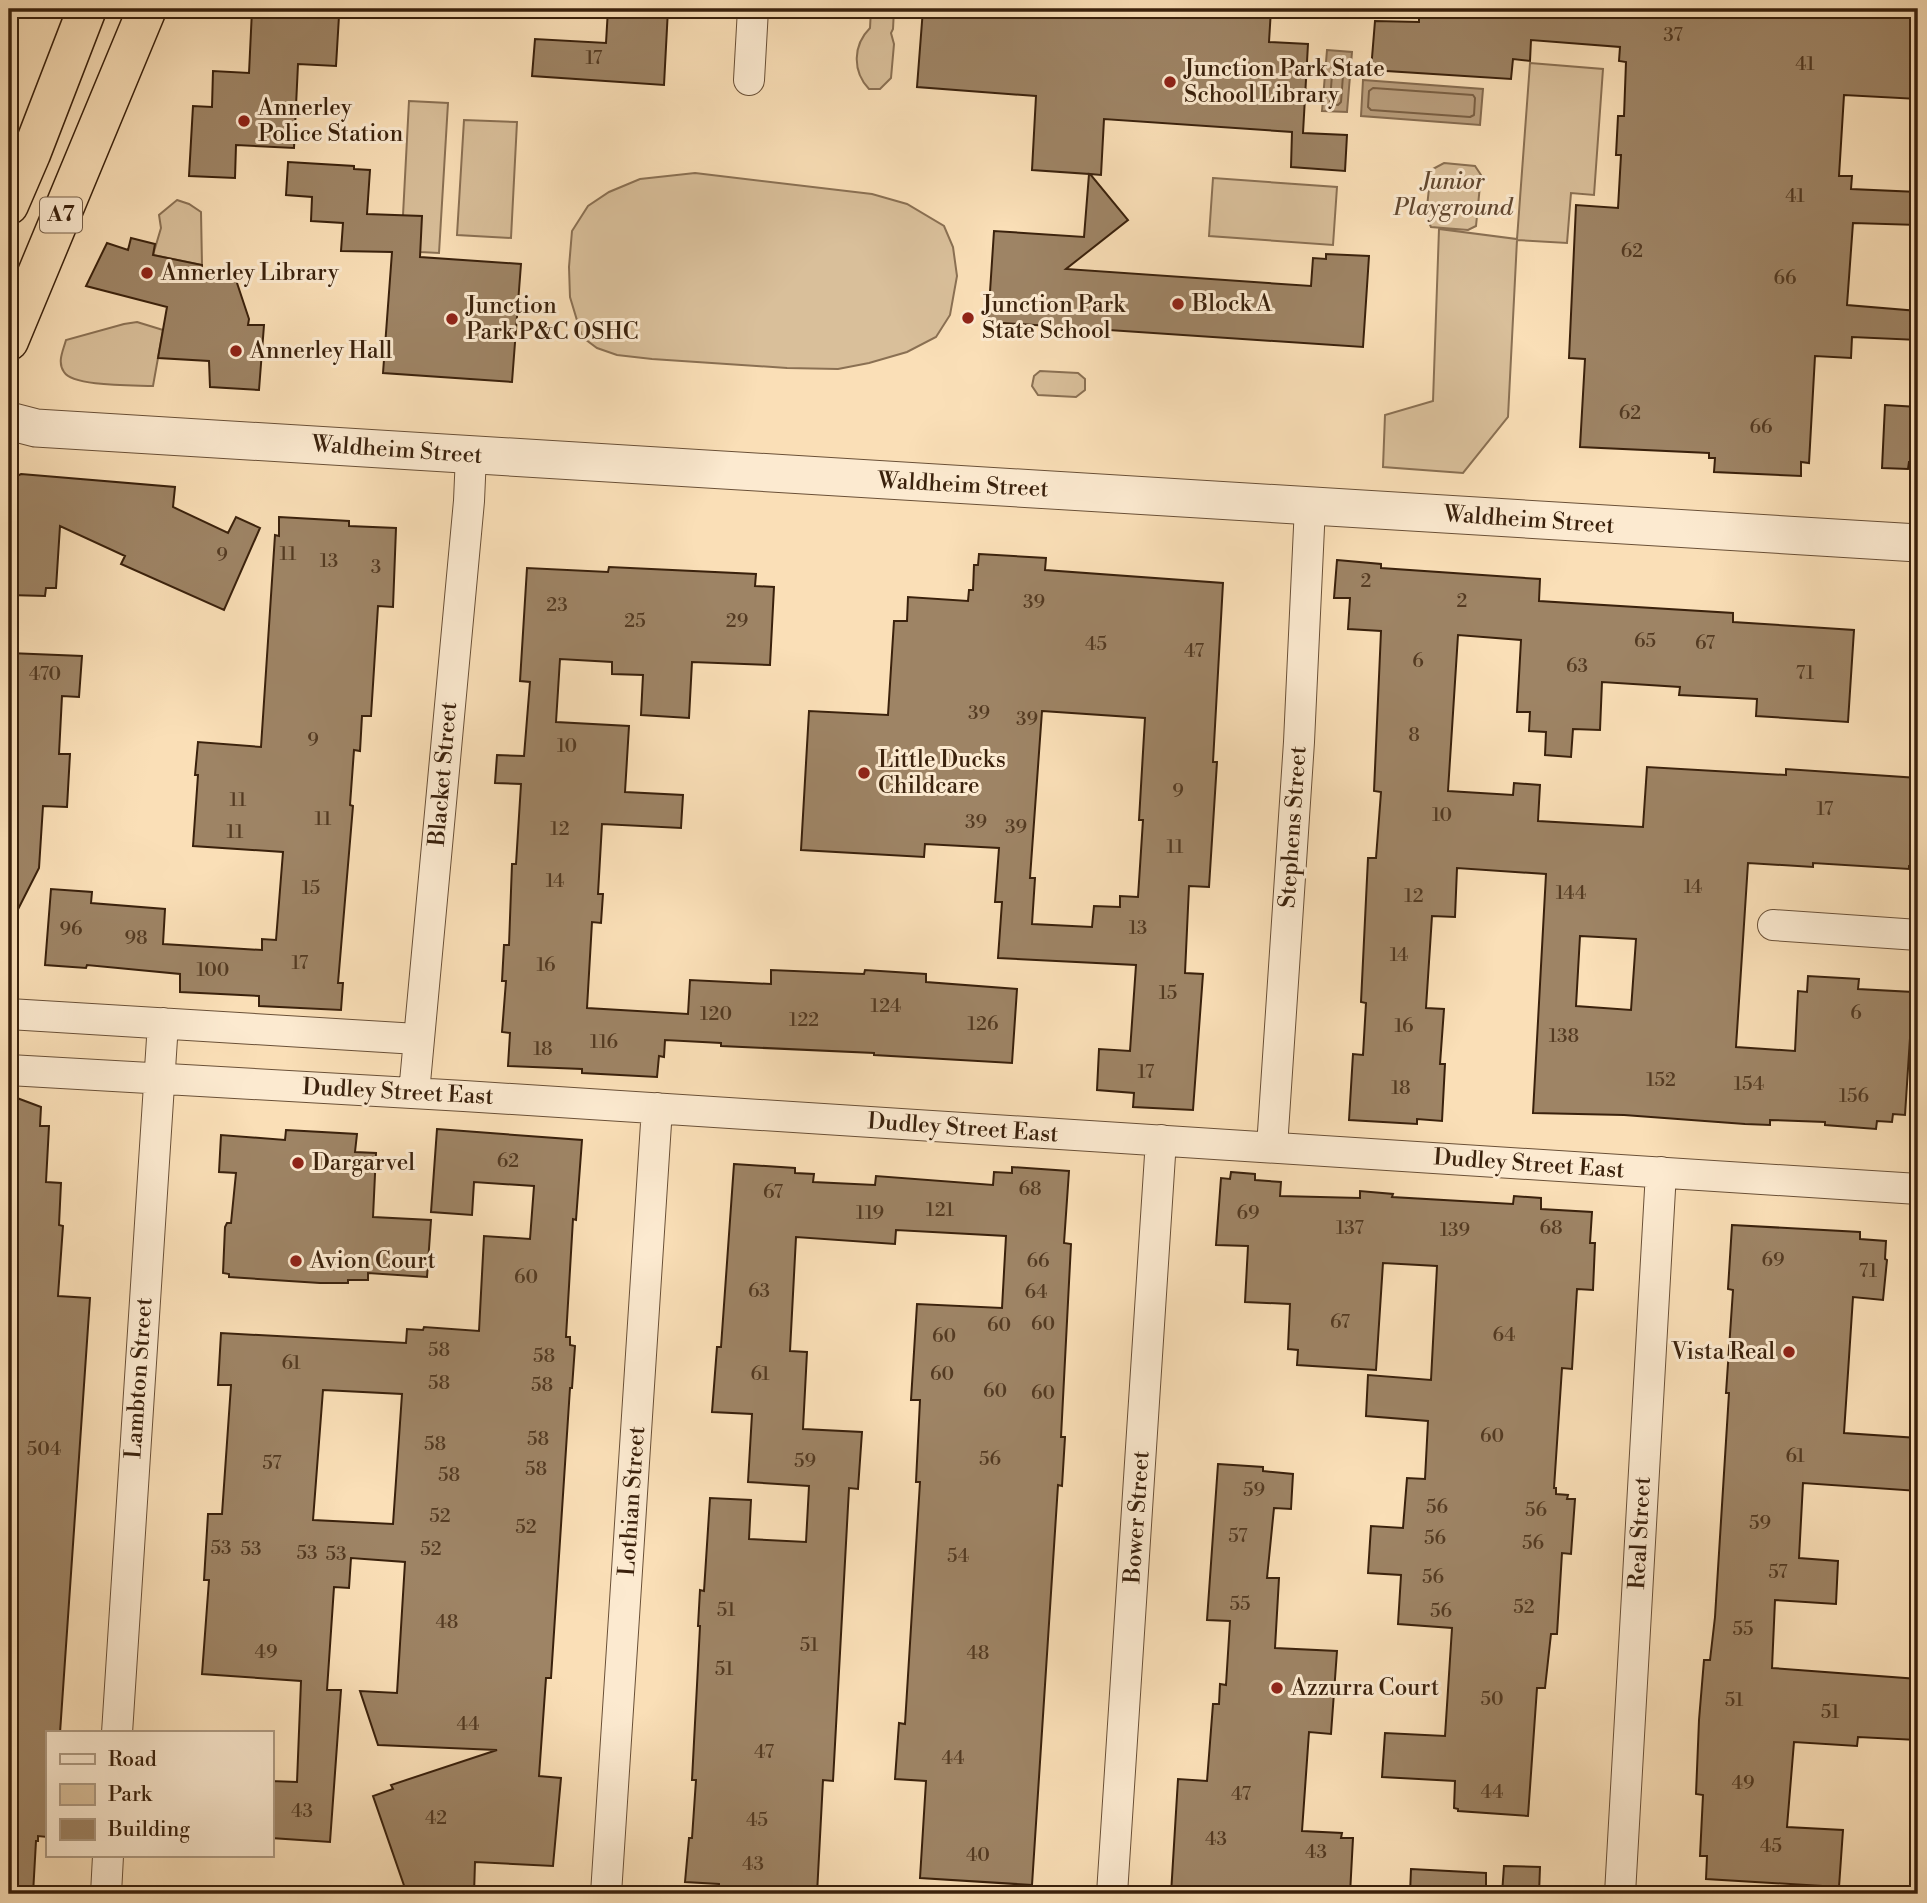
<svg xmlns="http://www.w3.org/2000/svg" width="1927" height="1903" font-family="'Libre Bodoni',serif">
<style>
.green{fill:#d9bf9a;stroke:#8a7053;stroke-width:2}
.water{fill:#b99e7d;stroke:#866c50;stroke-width:2}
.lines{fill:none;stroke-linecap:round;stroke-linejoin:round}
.shore{stroke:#7a6044;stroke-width:2}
.building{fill:#9e8465;stroke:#3a210c;stroke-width:2;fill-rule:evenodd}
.minor-casing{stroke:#6a5037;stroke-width:32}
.tertiary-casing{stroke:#6a5037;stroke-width:39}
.trunk-casing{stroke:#3a210c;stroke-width:41}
.minor{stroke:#fcead0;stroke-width:30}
.tertiary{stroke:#fcead0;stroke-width:37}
.trunk{stroke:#fadfb7;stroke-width:38}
.poi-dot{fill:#8f2418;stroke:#fcead0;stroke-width:2.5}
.labels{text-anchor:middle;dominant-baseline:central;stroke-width:6;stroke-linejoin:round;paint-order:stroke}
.number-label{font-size:19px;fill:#533a22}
.shield{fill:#fcead0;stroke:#745d47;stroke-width:2}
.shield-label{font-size:21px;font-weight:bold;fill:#3a210c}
.poi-label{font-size:23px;fill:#3a210c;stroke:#fcead0;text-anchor:start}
.park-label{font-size:23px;font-style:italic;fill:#624830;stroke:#fcead0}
.street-label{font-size:23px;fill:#3a210c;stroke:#fcead0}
</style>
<rect width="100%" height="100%" fill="#fadfb7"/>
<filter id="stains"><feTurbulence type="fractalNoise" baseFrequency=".00286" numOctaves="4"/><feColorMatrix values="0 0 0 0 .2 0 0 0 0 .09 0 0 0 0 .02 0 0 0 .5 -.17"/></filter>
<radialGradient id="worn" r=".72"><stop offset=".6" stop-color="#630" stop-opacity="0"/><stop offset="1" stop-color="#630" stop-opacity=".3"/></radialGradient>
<!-- green -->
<path class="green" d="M871,9H894L893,29L891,33L894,44L891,78L880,89H869C852,71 853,45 870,28Z
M1530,63L1603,69L1594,195L1571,193L1567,243L1517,240L1508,417L1463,473L1383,467L1385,415L1433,401L1439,229L1517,239Z
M409,101L448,103L439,253L420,252L403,215Z
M464,120L517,122L511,238L457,235Z
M1444,163L1475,166L1481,175L1476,226L1468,230L1431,227L1426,216L1431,170Z
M695,173L872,194L907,204L944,226L953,247L957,276L950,315L936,337L907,352L869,363L838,369L787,368L652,359L617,355L597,348L582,337L570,297L569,267L572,231L588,206L609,192L640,179Z
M1213,178L1337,187L1333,245L1209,236Z
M177,200L189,204L201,212L202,265L153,255L161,228L159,215Z
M137,322L163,330L153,386C135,385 73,387 64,372C57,362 63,351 66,340L124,324Z
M1040,371L1078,373L1085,379V390L1076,397L1038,395L1032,386L1034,376Z"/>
<!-- water -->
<path class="water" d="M1327,50L1352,52L1347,112L1322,111Z
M1363,80L1483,89L1480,125L1361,116Z"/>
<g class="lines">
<!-- shore -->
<path class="shore" d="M1336,58L1342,59L1344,62L1341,102L1338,105L1332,104L1330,101L1333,61Z
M1373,88L1473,95L1475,98L1474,115L1470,117L1371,110L1368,107L1369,91Z"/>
</g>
<!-- building -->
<path class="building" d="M608,9H668L664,85L532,76L535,39L606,43Z
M923,9H1271L1269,42L1308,44L1303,133L1347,135L1345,171L1291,167L1292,132L1104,119L1101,175L1090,174L1128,220L1066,269L1311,286L1313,258L1326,259V254L1369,256L1363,347L988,322L994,231L1084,237L1089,174L1032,170L1036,96L917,87Z
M1493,9H1848L1918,13V99L1844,95L1839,176H1852L1851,189L1918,192V225L1853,223L1847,305L1918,311V340L1852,337L1851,358L1815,356L1809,463L1801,462V476L1714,472L1715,458H1709V453L1580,447L1585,359L1569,358L1576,205L1618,208L1621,155H1616L1618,116H1624L1626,62L1619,61L1620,47L1531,40L1530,61L1513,59L1511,79L1371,70L1375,21L1419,22V15L1492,18Z
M252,10L339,16L336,66L298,64L294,148L236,145L235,178L189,176L193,106L212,107L213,71L249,73Z
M288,162L354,166V169L370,170L367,214L422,216L420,257L521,264L512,382L383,373L392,252L341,251L343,223L311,221L312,197L286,195Z
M131,238L155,244L153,255L202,265L201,281L236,280L249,319L248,325H264L259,390L210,387L209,361L158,358L167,307L86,286L107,243L128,250Z
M1885,405L1918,407V462H1909L1908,469L1882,468Z
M21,474L175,487L173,507L228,533L236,517L260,528L224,610L121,564L125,556L60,526L56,588H46L45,596L9,595V480Z
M279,517L349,521V526L396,528L393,607L378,606L371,716H362L360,751L354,750L350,805L353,806L338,983H343L341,1010L259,1006V996L180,992V974L87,965L86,968L45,965L51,889L92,892L91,903L165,909L163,944L262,950V939L276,940L283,852L193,846L198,775H195L198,742L261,747L275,535L279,536Z
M979,554L1046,558L1045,570L1223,583L1213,762H1217L1209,887L1189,886L1185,973L1203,974L1193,1110L1133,1107L1134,1093L1097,1090L1099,1049L1130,1051L1136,965L998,958L1002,902H995L999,848L925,844L924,857L801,850L809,711L888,715L894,621H907L908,597L968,601L969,590H973L974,565H978ZM1042,711L1145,718L1139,820H1143L1138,897L1120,896V907L1094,906L1092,927L1032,924L1035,878H1030Z
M1337,560L1381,564V568L1540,579L1539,601L1733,613V622L1854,630L1848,722L1756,716L1757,699L1679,695L1680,687L1602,682L1600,730L1573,729L1571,757L1545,755L1546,732L1529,731L1530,712H1517L1521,640L1458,635L1448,791L1513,795L1514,783L1540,785L1538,821L1643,827L1647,767L1786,775V769L1918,778V867L1909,866V869L1813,863V867L1748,863L1736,1047L1795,1051L1798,991L1807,992L1808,976L1859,979L1858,989L1913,992L1905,1115L1893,1114L1892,1122L1877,1121L1876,1129L1825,1125V1122L1770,1120V1125L1745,1124L1624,1115L1533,1113L1546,874L1457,868L1455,917L1432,916L1426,1008L1444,1009L1440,1064H1445L1442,1121L1417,1119V1124L1349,1120L1353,1054L1363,1055L1366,1003L1361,1002L1368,858H1376L1381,792L1374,791L1381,631L1348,629L1350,598H1334ZM1580,936L1636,939L1631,1010L1576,1006Z
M609,567L756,574L755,586L774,587L770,665L692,662L689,718L641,715L643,675L612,674V662L560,659L556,722L629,726L625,792L683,795L681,828L602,824L598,894H603L601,923L592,922L587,1008L688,1014L690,980L771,984V970L864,974L865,970L926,974V982L1017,989L1012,1063L874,1055V1053L721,1046V1043L665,1040L664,1057L659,1056L657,1077L582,1073V1069L508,1066L510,1033L502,1032L506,981H502L504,945H509L512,864H516L521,784L495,783L497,755L524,756L530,682L520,681L527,568L608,572Z
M9,653L82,656L79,697L62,696L59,754H70L67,807L43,806L39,868L9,927Z
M17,1098L41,1107L40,1126H49L46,1182L61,1183L59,1225L63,1226L58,1296L90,1298L60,1733H47V1837L38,1836V1841H36L33,1894H9V1118H16Z
M437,1129L582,1140L576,1220L573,1219L566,1337H570V1345L575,1346L572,1388H570L551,1678H546L539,1776L561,1778L553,1866L475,1862L474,1894H407L373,1796L393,1789L391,1785L497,1750L378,1745L360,1691L397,1693L405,1562L351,1558L349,1588L334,1587L327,1690H341L330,1842L271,1838V1781L297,1782L301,1681L202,1674L209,1580H204L208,1514H222L231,1385H218L221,1333L406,1343L407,1329L423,1330L424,1327L479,1331L484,1236L530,1239L534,1186L474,1182L472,1215L431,1212ZM323,1390L402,1394L393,1524L313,1520Z
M286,1130L357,1134L355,1152L376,1153L373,1217L431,1220L427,1277L368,1273V1280H348V1283H320L229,1277V1274L223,1273L225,1227L227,1223H231L236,1173L219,1172L221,1135L285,1140Z
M734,1164L795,1168V1173L814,1174L813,1182L875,1185L876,1176L993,1185L994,1172L1012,1173V1167L1069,1171L1064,1243L1071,1244L1061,1437H1065L1062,1486L1058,1485L1032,1885L920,1878L926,1781L895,1779L899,1723L905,1724L920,1482H916L920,1400H911L917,1304L1002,1308L1006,1236L896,1230L895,1244L796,1237L790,1351L807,1352L803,1429L862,1432L858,1489L849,1488L833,1781L823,1780L817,1894H719V1884L685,1882L689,1838H692L696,1780H692L697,1685L700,1626H698L700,1590L704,1591L710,1498L751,1500L749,1539L806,1542L809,1486L748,1482L752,1414L712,1412L717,1347H721Z
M1231,1172L1255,1174V1180L1281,1182L1280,1196L1360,1198V1191L1393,1194L1392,1197L1513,1204L1514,1196L1541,1198V1209L1592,1212L1590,1243H1595L1593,1290L1577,1289L1572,1369L1562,1368L1554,1488H1556V1494L1568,1495L1567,1499H1575L1571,1554L1562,1553L1557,1634H1551L1545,1688H1537L1528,1816L1458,1811V1809L1454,1808L1455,1781L1382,1777L1385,1733L1445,1736L1452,1628L1398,1624L1401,1575L1368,1573L1371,1526L1403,1528L1407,1478L1425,1479L1428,1421L1366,1416L1368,1375L1431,1380L1437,1266L1383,1263L1376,1370L1297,1365L1298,1350L1288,1349L1290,1304L1245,1302L1248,1246L1216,1245L1221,1178L1230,1179Z
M1732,1225L1860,1232V1239L1886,1241L1885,1259L1887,1260L1883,1300L1853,1297L1844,1433L1918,1438V1491L1803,1483L1799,1558L1838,1561L1836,1604L1775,1600L1772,1668L1918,1679L1917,1740L1858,1737L1857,1746L1794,1742L1787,1827L1843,1830L1839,1887L1706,1879L1707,1856H1700L1703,1795L1696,1794L1699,1720L1704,1660H1710L1715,1617L1729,1393H1726L1733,1290L1728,1289Z
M1218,1464L1263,1467V1471L1293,1474L1291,1509L1274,1508L1267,1578H1279L1275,1648L1337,1651L1331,1734L1309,1732L1302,1831L1342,1833L1341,1838H1353L1350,1894H1171L1178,1779L1207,1781L1213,1704H1219L1220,1684L1226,1685L1230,1621L1207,1620Z
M1504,1866L1540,1867L1539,1894H1502Z
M1411,1869L1486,1873V1894H1410Z"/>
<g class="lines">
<!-- minor casing -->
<g class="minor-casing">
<path id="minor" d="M749,80L753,9
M1773,925L1918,935
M9,1014L417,1039
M9,1070L464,1096L1918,1189
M414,1093L469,501L471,455
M1272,1147L1299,742L1310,506
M117,1733L163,1023
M106,1894L108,1856
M606,1894L657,1108
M1112,1894L1161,1140
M1620,1894L1661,1172"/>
</g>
<!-- tertiary casing -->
<g class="tertiary-casing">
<path id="tertiary" d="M9,421L36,428L1918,543"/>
</g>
<!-- trunk casing -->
<g class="trunk-casing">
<path id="trunk" d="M9,205L31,154L87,9
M9,341L147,9"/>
</g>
<!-- minor -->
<use href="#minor" class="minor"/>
<!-- tertiary -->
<use href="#tertiary" class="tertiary"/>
<!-- trunk -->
<use href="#trunk" class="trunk"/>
</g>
<!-- markers -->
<g class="poi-dot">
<circle cx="1170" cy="82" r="7"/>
<circle cx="244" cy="121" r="7"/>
<circle cx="147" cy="273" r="7"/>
<circle cx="1178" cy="304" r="7"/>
<circle cx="968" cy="318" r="7"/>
<circle cx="452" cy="319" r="7"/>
<circle cx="236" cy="351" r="7"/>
<circle cx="864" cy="773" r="7"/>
<circle cx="298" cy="1163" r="7"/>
<circle cx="296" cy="1261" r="7"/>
<circle cx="1789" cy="1352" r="7"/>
<circle cx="1277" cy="1688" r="7"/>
</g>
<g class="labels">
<!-- number labels -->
<g class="number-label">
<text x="1673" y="35">37</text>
<text x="594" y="58">17</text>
<text x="1805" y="64">41</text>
<text x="1795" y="196">41</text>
<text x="1632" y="251">62</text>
<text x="1785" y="278">66</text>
<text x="1630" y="413">62</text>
<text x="1761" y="427">66</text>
<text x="288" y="554">11</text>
<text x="222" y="555">9</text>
<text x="329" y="561">13</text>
<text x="376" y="567">3</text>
<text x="1366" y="581">2</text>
<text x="1462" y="601">2</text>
<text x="1034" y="602">39</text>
<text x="557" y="605">23</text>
<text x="635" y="621">25</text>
<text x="737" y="621">29</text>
<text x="1645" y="641">65</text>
<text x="1705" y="643">67</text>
<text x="1096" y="644">45</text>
<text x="1194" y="651">47</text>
<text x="1418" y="661">6</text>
<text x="1577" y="666">63</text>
<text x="1805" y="673">71</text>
<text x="45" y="674">470</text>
<text x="979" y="713">39</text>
<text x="1027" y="719">39</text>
<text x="1414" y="735">8</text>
<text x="313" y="740">9</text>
<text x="567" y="746">10</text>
<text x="1178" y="791">9</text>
<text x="238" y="800">11</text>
<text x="1825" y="809">17</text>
<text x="1442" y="815">10</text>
<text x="323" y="819">11</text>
<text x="976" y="822">39</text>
<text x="1016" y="827">39</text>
<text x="560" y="829">12</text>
<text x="235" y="832">11</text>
<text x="1175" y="847">11</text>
<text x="555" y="881">14</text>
<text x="1693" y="887">14</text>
<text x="311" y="888">15</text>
<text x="1571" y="893">144</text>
<text x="1414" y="896">12</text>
<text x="1138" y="928">13</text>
<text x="71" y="929">96</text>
<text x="136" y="938">98</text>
<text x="1399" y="955">14</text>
<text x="300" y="963">17</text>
<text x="546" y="965">16</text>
<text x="213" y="970">100</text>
<text x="1168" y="993">15</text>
<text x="886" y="1006">124</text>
<text x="1856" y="1013">6</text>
<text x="716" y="1014">120</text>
<text x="804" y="1020">122</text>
<text x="983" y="1024">126</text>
<text x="1404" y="1026">16</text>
<text x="1564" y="1036">138</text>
<text x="604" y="1042">116</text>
<text x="543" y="1049">18</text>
<text x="1146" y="1072">17</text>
<text x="1661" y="1080">152</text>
<text x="1749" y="1084">154</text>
<text x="1401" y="1088">18</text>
<text x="1854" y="1096">156</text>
<text x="508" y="1161">62</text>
<text x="1030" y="1189">68</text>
<text x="773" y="1192">67</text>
<text x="940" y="1210">121</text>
<text x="870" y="1213">119</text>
<text x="1248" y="1213">69</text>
<text x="1350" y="1228">137</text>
<text x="1551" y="1228">68</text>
<text x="1455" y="1230">139</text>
<text x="1773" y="1260">69</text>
<text x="1038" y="1261">66</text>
<text x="1868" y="1271">71</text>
<text x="526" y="1277">60</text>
<text x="759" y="1291">63</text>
<text x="1036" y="1292">64</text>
<text x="1340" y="1322">67</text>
<text x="1043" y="1324">60</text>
<text x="999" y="1325">60</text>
<text x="1504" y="1335">64</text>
<text x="944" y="1336">60</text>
<text x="439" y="1350">58</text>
<text x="544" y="1356">58</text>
<text x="291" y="1363">61</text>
<text x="760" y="1374">61</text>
<text x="942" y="1374">60</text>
<text x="439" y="1383">58</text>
<text x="542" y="1385">58</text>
<text x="995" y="1391">60</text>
<text x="1043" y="1393">60</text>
<text x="1492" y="1436">60</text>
<text x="538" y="1439">58</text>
<text x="435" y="1444">58</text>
<text x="44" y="1449">504</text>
<text x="1795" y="1456">61</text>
<text x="990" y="1459">56</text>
<text x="805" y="1461">59</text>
<text x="272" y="1463">57</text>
<text x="536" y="1469">58</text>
<text x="449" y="1475">58</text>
<text x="1254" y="1490">59</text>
<text x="1437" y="1507">56</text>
<text x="1536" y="1510">56</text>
<text x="440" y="1516">52</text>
<text x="1760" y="1523">59</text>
<text x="526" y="1527">52</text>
<text x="1238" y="1536">57</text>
<text x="1435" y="1538">56</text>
<text x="1533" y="1543">56</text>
<text x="221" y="1548">53</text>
<text x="251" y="1549">53</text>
<text x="431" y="1549">52</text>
<text x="307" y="1553">53</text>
<text x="336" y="1554">53</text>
<text x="958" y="1556">54</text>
<text x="1778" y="1572">57</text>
<text x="1433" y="1577">56</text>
<text x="1240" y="1604">55</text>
<text x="1524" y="1607">52</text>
<text x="726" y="1610">51</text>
<text x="1441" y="1611">56</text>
<text x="447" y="1622">48</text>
<text x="1743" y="1629">55</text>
<text x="809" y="1645">51</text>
<text x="266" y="1652">49</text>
<text x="978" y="1653">48</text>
<text x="724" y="1669">51</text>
<text x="1492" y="1699">50</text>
<text x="1734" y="1700">51</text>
<text x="1830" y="1712">51</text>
<text x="468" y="1724">44</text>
<text x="764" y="1752">47</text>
<text x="953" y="1758">44</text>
<text x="1743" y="1783">49</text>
<text x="1492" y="1792">44</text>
<text x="1241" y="1794">47</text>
<text x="302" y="1811">43</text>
<text x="436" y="1818">42</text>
<text x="757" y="1820">45</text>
<text x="1216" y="1839">43</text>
<text x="1771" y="1846">45</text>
<text x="1316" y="1852">43</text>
<text x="978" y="1855">40</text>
<text x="753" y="1864">43</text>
</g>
<!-- shield labels -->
<rect class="shield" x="40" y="197.5" width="42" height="35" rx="5"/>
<g class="shield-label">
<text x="61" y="215">A7</text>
</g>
<!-- poi labels -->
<g class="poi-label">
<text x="1184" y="69">Junction Park State<tspan x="1184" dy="26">School Library</tspan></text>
<text x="258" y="108">Annerley<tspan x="258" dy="26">Police Station</tspan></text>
<text x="161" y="273">Annerley Library</text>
<text x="1192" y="304">Block A</text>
<text x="982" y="305">Junction Park<tspan x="982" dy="26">State School</tspan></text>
<text x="466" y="306">Junction<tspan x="466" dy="26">Park P&amp;C OSHC</tspan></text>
<text x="250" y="351">Annerley Hall</text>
<text x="878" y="760">Little Ducks<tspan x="878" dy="26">Childcare</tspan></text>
<text x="312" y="1163">Dargarvel</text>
<text x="310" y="1261">Avion Court</text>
<text x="1775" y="1352" text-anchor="end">Vista Real</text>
<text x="1291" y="1688">Azzurra Court</text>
</g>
<!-- park labels -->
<g class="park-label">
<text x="1453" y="182">Junior<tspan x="1453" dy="26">Playground</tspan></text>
</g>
<!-- street labels -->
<g class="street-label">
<text transform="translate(397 450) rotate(4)">Waldheim Street</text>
<text transform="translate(963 485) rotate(3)">Waldheim Street</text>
<text transform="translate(1529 520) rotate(4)">Waldheim Street</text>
<text transform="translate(443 774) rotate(-85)">Blacket Street</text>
<text transform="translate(1293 827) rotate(-86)">Stephens Street</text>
<text transform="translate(398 1092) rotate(3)">Dudley Street East</text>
<text transform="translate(963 1128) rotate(4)">Dudley Street East</text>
<text transform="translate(1529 1164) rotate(4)">Dudley Street East</text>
<text transform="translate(139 1378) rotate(-86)">Lambton Street</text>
<text transform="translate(632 1501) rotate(-86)">Lothian Street</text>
<text transform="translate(1137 1517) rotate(-86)">Bower Street</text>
<text transform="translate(1640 1533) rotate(-87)">Real Street</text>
</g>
</g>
<!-- margin -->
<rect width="1927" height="1903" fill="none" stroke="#fadfb7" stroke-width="35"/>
<rect x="10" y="10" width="1906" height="1882" fill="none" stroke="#3a210c" stroke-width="3.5"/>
<rect x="18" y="18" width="1892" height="1868" fill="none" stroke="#3a210c" stroke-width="2"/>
<!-- legend -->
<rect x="46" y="1731" width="228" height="126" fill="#fcead0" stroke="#ae9a82" stroke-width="2"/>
<rect x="60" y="1754" width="35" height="10" fill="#fcead0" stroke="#ae9a82" stroke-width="2"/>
<text x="108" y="1766" font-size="21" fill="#3a210c">Road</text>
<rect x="60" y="1784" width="35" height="21" fill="#d9bf9a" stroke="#ae9a82" stroke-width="2"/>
<text x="108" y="1801" font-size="21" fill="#3a210c">Park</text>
<rect x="60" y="1819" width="35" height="21" fill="#9e8465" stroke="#ae9a82" stroke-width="2"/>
<text x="108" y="1836" font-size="21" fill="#3a210c">Building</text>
<rect width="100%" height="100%" filter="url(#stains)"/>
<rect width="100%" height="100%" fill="url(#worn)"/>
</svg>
